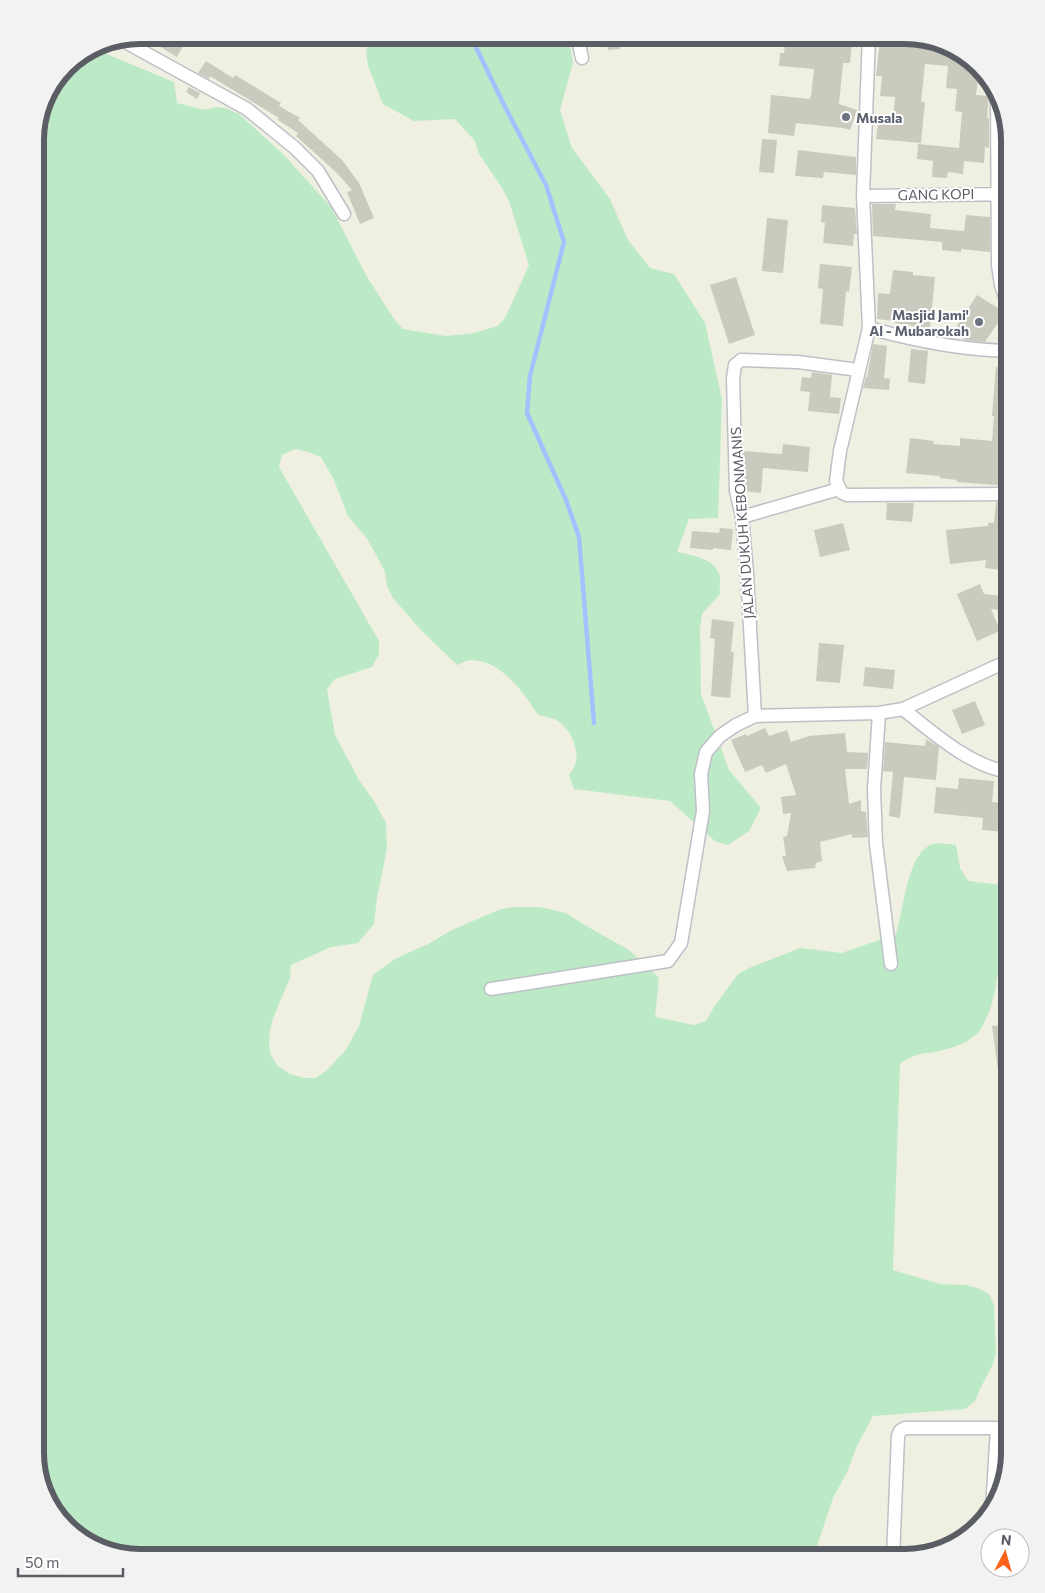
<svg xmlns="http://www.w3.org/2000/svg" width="1045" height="1593" font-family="Commissioner,sans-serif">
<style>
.green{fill:#bceac7}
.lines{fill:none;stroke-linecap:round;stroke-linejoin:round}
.stream{stroke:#a3c1ff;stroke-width:4.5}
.building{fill:#cacabf}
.minor-casing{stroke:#bfc0c7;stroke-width:15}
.minor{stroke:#fff;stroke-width:12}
.worship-dot{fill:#6b7280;stroke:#fff;stroke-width:2}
.labels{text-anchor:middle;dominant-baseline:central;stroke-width:4;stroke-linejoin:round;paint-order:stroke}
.worship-label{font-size:14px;font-weight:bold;fill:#5b616d;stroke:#fff;text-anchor:start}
.street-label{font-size:14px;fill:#5b5d65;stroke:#fff}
.rim{fill:none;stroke:#5b5d65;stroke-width:6}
</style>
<rect width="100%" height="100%" fill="#efefe2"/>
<!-- green -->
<path class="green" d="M370,35H568L573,62L560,110L572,148L610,199L628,240L650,268L674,274L705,323L722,399L718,518L689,519L677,552C691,555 714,558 719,574C721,579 719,588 720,594L702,614L700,628L701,694L729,770L761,808L749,831L728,845L715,841L670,801L574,789L569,775C571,772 574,768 575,765C580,752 572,734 563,725C556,718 547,717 538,715C524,693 502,661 472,660C467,660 462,663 457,665L421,630L393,598L387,586L385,572L373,549L366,537L348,516L334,480L321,457L308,452L295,449L282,455L279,467L379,641V654L372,667L335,679L327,689L335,735L359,780L374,801L386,823L387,848L377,898L374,924L358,943L331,947L291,965L290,978L273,1018L270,1030L269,1043L271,1056L278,1066L290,1074L304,1078H316L327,1070L345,1051L359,1026L373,975L395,959L430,943L452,930L501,909L514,907H540L566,913L588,927L629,950L659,978L655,1017L694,1025L706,1021L714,1007L738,974L749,968L800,948L842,953L896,934C904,910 906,858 930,845C937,842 949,844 956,845L960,868L968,881L1010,886V951L1000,953C997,979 995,1007 980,1030C972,1041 956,1047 943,1050C925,1055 917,1051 900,1064L893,1270L940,1284L965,1285L978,1288L989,1294L994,1305L996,1354L992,1366L980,1389L975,1401L965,1409L873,1416L856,1448L847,1472L833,1498L813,1558H133L87,1544L49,1505L35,1453V133L43,99L66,65L92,48L174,82L177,103L205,110L217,107L228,109L239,114L284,155L331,207L367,277L394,319L403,329L446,336L474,333L498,326L506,316L529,265L509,201L502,188L479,154L475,141L455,119L414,121L383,104L368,66L366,53Z"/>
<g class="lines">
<!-- stream -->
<path class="stream" d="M470,35L505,107L546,185L564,242L530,376L527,413L566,500L579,537L594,723"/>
</g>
<!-- building -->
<path class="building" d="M141,35H164L183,46L177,57Z
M606,35H619L620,49L608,50Z
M786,35H804V37L852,41L850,63H843L839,104L857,110L850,130L843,128L796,123L794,136L768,133L771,95L810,99L811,96L814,69L779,66L780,53H784Z
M880,40L922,44V47L959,50L979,70L976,95L989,96L987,118H989V148L985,147L984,163L964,161L963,174L948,172L947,178L932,177L933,161L917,159L918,144L959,148L962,112L955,111L957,89L946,88L948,66L925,64L921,102H925L921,143L876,139L878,123L893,125L895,97L880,96L882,76H876Z
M206,61L233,78L235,75L281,103L279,106L300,118L298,120L342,160L359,183L374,218L360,224L347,192L352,190L337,173L296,136L298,133L278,120L279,118L210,76L209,79L198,73Z
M189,87L200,93L197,99L186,92Z
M762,139L777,140L774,173L759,172Z
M798,150L856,157V175L824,172L823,178L795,176Z
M872,204H896L895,210L931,214L930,228L964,231L966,215L990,217V252L961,249V252L942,250V242L873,236Z
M822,205L855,208L857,234H854L853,246L823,243L825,223L821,222Z
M767,218L788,220L783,273L762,271Z
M820,264L852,267L849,292L846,291L843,326L820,324L823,289L818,288Z
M893,270L913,272V275L935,277L930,328L911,326V325L894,323V321L877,319L878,293L890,294Z
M736,277L755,335L729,344L710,285Z
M977,295L1001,310L1003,315L985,342L965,340L953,332Z
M873,344L887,346L884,378L890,379L889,390L863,388L866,377H867Z
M911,349L928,351L925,384L908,382Z
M996,367L1010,368V402L1008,424H1010V486L956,482L957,480L940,478V476L906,473L910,438L934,441L933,444L960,446V438L992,441L994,416H992Z
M812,372L832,375L830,397L841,398L839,414L808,411L810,392L800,391L802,377L811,378Z
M783,444L810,447L808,472L763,468L761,493L744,491L743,451L782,454Z
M996,502H1010V571L985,568L986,560L950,564L946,530L988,526V523H994Z
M887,503H914L912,522L886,520Z
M843,523L850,550L820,557L814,530Z
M720,528L733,529L731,550L713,548V550L690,548L692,531L719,533Z
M980,584L984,594L1010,597V611L991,609L1000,631L977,641L957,594Z
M712,619L734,622L731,652H734L730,698L711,696L715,639L710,638Z
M819,643L844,645L840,683L816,681Z
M865,667L895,670L893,689L863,686Z
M975,701L985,725L962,734L952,710Z
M765,728L769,736L787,730L791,742L809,736L845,733L847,752L868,753L867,769H845L849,804L861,800V811L866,812L868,837L852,838V834L820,842L822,861L816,863L815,868L787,871L782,856H786L783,837L787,836L791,813L783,814L781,797L796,795L786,764L766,773L762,765L745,772L731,740L746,734L747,736Z
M926,739L939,747L936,780L904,777L900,818L889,816L893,772L883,771L885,742L925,746Z
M959,778L994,781L992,802L1008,804L1005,832L982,830L983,818L934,813L936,787L958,789Z
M1010,1025V1106H1003L992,1026Z"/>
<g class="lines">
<!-- minor casing -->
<g class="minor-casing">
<path id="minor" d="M577,35L582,58
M869,35L863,196L869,328L840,451L836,481L842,493L847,495L1010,494
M120,39L247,109L295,148L318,171L344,214
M997,92L998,265L1001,285L1010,312
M863,196L1010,194
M869,328C916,341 961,350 1010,351
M742,517L839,489
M903,709L1010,660
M879,713L874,789L876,844L891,964
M755,716L747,573L742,517L736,491L733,378L735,365L741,360L798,362L858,370
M491,989L668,961L681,943L703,811L701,774L706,752L720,736L736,725L755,716L879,713L903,709C932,732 972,768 1010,772
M992,1509L997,1428
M893,1558L898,1436L900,1431L905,1428H1010"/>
</g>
<!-- minor -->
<use href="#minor" class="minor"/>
</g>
<!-- markers -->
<g class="worship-dot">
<circle cx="846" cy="117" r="5"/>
<circle cx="979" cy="322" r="5"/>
</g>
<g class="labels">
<!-- worship labels -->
<g class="worship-label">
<text x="856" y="117">Musala</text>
<text x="969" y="314" text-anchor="end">Masjid Jami'<tspan x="969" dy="16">Al - Mubarokah</tspan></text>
</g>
<!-- street labels -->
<g class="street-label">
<text transform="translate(936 194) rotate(-1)">GANG KOPI</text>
<text transform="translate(742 523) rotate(-94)">JALAN DUKUH KEBONMANIS</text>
</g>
</g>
<!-- crop -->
<path d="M0 0H1045V1593H0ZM140 44H905A96 96 0 0 1 1001 140V1453A96 96 0 0 1 905 1549H140A96 96 0 0 1 44 1453V140A96 96 0 0 1 140 44Z" fill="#f2f2f3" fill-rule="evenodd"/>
<path class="rim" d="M140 44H905A96 96 0 0 1 1001 140V1453A96 96 0 0 1 905 1549H140A96 96 0 0 1 44 1453V140A96 96 0 0 1 140 44Z"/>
<!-- north arrow -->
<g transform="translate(1005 1553) rotate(6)"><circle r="24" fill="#ffffff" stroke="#bdbec1"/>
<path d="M0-4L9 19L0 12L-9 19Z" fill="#fb621c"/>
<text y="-8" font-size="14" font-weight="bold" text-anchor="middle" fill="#5b5d65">N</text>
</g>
<!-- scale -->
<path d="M18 1568v8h105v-8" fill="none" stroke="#5b5d65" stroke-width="2.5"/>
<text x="25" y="1568" font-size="15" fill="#5b5d65" stroke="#ffffff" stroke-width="4" paint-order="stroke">50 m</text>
</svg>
